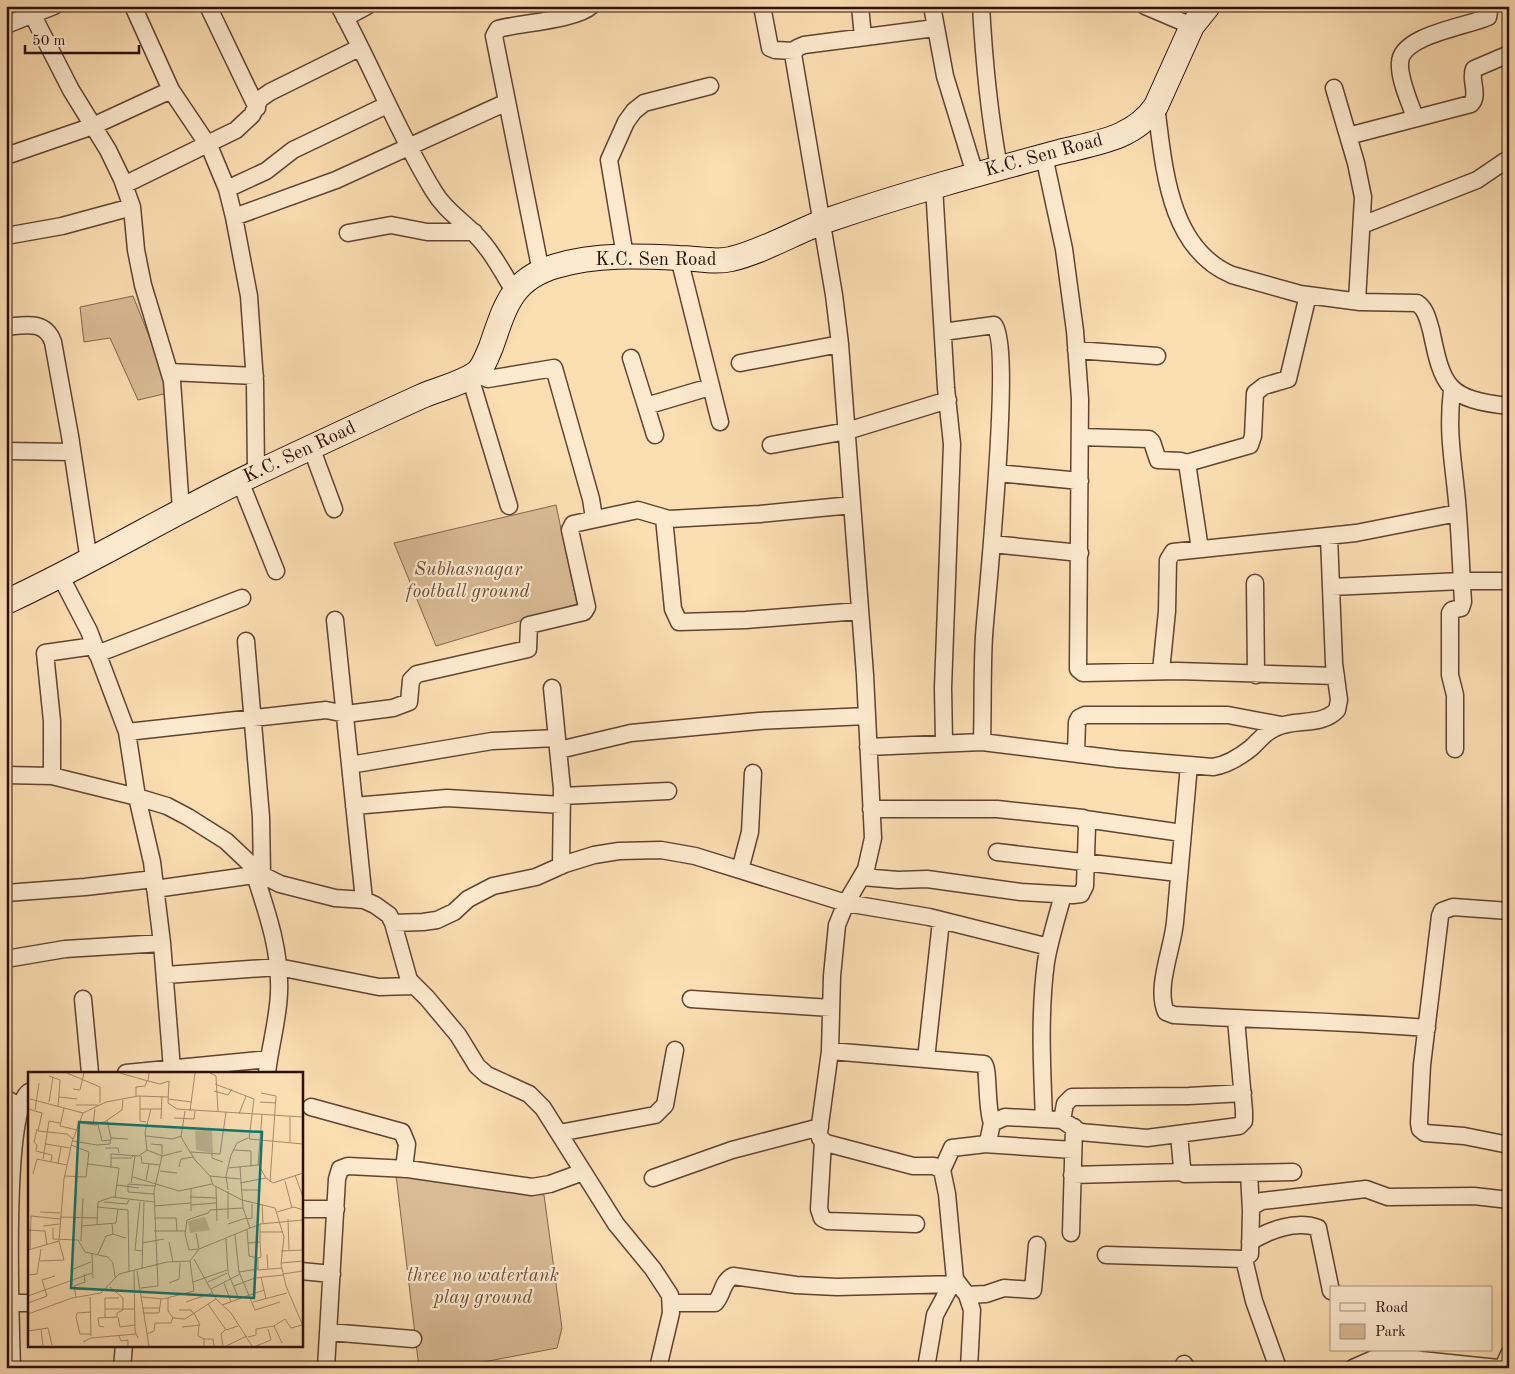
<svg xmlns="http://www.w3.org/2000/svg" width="1515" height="1374" font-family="'Old Standard TT',serif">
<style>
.green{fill:#d9bb95;stroke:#82654c}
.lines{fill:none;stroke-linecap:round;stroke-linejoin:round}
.street-casing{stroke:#604330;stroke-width:19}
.secondary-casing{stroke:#2c0f04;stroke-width:26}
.street{stroke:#fdeace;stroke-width:16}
.secondary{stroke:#fdeace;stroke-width:24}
.labels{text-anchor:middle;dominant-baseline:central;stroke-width:4.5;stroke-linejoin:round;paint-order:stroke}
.street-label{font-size:19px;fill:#2c0f04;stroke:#fdeace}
.park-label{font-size:19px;font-style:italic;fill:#694b37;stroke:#fdeace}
.inset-road{fill:none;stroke:#a98b6d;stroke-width:1}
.view{fill:#0f766e;fill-opacity:0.15;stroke:#0f766e;stroke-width:2.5}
.inset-edge{fill:none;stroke:#2c0f04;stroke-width:2.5}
</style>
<rect width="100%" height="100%" fill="#fcdeb3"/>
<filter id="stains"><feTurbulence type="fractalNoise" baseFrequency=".004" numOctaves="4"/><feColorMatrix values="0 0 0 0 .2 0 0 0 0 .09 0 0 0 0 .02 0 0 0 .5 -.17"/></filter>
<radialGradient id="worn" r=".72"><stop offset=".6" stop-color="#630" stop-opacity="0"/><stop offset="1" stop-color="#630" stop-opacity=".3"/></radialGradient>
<!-- green -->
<path class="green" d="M133,296L151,341L168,393L138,400L110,338L84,342L80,307Z
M556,505L577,604L436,646L394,543Z
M396,1175L544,1195L562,1328L557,1348L452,1368H419Z"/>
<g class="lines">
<!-- street casing -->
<g class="street-casing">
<path id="street" d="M28,6L71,90L108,150L122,179L132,207L136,250L143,285L172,381L181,510
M133,6L171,90L210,148L227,189L234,217L249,296L255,382L256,473
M208,6L257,108
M339,6C372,66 397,131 433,190C444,209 460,219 475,234C491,250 502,271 514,291
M762,6L770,48L775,50L795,51
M860,6L863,37
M932,6L945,76L975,174
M981,6C984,61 989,114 999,167
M1145,6L1192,26
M345,18L367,6
M6,25L54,6
M935,28L804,45L797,48L793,54L834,295L840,344L865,675L873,838L866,869L846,903L837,925L832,976L830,1051L819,1132L820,1138L826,1143L913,1166H934L942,1170L947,1194L955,1279L967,1295L972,1310L969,1368
M1334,88L1356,163L1363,197L1357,301
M1156,106C1164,166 1168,248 1232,275L1300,294L1360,302L1417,303C1426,309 1428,320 1431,330C1443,388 1447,399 1509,406
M1415,118C1410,102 1399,80 1400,63C1400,35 1469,26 1488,17L1490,6
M1348,136L1471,104C1480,94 1469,80 1474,69L1509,54
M6,156L93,126L171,90
M1044,156L1064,249L1075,331L1080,399L1078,669L1083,673L1178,671L1336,676
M124,185L236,130L252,115L260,99L270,92L359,48
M934,186L946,388L952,444L943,688L944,742
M227,189L266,171L293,150L387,105
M234,217L336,180L507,102
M1362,225L1477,180L1505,161
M348,233L391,225L427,232H474
M6,236L62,226L132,207
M625,256L609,160L626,122L634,111L644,103L710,86
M679,258L720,422
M541,272L494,36L498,29C520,23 576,20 591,6
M6,327C26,325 45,320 53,342L70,436L89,561
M943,332L994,325C1013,347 987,592 984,636C982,671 983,707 982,742
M1076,350L1157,356
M631,358L646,406L710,387
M740,363L840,344
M170,372L255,376
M476,374L488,379L554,368L591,499L594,518
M470,377L509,506
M1452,390C1447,433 1453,459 1457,501C1460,535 1461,569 1463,602L1461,608L1452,610L1450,613V675L1455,695V749
M646,406L655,435
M1080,437L1149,439L1152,442L1158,460L1181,461L1187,463L1200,549
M771,445L847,431L948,400
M311,447L334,509
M6,451L72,452
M1187,463L1250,445L1253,436L1255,393L1264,386L1288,379L1308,295
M997,473L1080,481
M240,481L276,571
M664,518L673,609L679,622L746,620L859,611
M992,544L1080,553
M61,577L89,631L127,732L137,797L152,862L162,943L172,1069
M1255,583L1256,675
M1331,587L1462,581H1509
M335,620L364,900
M246,641L261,817L262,875
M97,654L242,598
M1161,671L1167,611L1168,560L1173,552L1356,533L1458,513
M552,688L562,789L561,866
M127,732L326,710L346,714L393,708L409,702L411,680L417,674L528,649L529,625L584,612L587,607L570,530L573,524L638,510L669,519L760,514L852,505
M868,747L982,742L1118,759L1213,767C1226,765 1241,756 1251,748C1259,741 1265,732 1275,728C1294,718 1321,727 1337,710L1339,700L1334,663L1329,537
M559,750L631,733L759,721L867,716
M1076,753L1077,722L1079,718L1085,715H1228L1281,725
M350,765L492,741L557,738
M1189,765C1184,817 1180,870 1175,922C1173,947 1155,988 1166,1012L1174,1015C1259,1020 1343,1021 1427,1028
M6,775L52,776L137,797L167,806L188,817L226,841L262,875L280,884L335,898L364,900L375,905L389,915L393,923L409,980L427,998L458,1035L477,1066L487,1075L529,1094L543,1108L616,1224L653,1269L670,1295L671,1313L658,1368
M52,776V721L45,653L94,646
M562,796L668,791
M354,806L447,798L562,805
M1085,819L1182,833
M997,852L1178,873
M252,866C265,907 281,948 279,993C278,1020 270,1046 267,1073
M740,870L750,832L753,773
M862,877L898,880L927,879L1021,892L1073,895L1081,894L1085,886L1087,826L1083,818L997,809H871
M155,889L254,875
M6,893L85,887L154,879
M1509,911L1453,907L1442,911L1440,916L1422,1065L1419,1123L1420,1129L1425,1133L1464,1136L1509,1145
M393,923L423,922L437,920L454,912L468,899L493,886L536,877L565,864L594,855L619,851L661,850L695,856L846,903L929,917L1049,947
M6,959L65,949L162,943
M166,975L278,967L379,987L413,986
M83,999L90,1073
M691,999L831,1008
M830,1051L984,1064C989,1069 986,1108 992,1123
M926,1059L941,921
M126,1073L269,1059
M6,1098L19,1107
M311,1107L402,1132L407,1144L404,1169
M1044,1119C1042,1067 1039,1014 1046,962C1050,939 1057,917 1063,895
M1062,1120L1065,1104L1072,1097L1189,1096L1243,1093
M559,1133L655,1115L665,1105L675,1050
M1179,1135L1182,1167L1185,1174L1293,1172
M823,1141L819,1209L822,1218L828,1221L916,1224
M984,1144L1073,1150
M942,1170L952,1148L986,1144L988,1142L992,1123L1005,1117L1062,1120L1080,1132L1147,1138L1239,1126L1244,1121V1111L1236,1019
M1249,1173L1251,1211
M1072,1175L1183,1172
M653,1178L732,1150L820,1127
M301,1209H336
M1071,1233L1074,1127
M1250,1242C1269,1230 1296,1220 1318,1228L1331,1291
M1106,1255L1244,1259L1250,1254L1251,1211L1253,1206L1262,1201L1366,1189L1388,1197L1474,1196L1509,1200
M1244,1259L1254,1301L1278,1368
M301,1271L332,1274
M967,1295L986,1294L1004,1288L1033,1290L1037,1245
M6,1302L29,1303
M672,1303H715C723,1295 722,1281 733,1276L796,1285L837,1287L957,1284
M329,1332L413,1339
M1184,1364L1187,1368
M12,1368C11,1327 2,1109 29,1092
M122,1368L124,1345
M326,1368L337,1179L340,1169L348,1166L408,1169L532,1187L550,1184L583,1172
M926,1368L935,1315L951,1285
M1353,1368L1380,1356L1393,1353L1421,1360L1498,1368
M1503,1368L1509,1354"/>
</g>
<!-- secondary casing -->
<g class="secondary-casing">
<path id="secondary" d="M6,602C95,561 178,509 267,468C318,444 369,420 420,397C437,389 459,385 475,374C483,369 487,356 491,347C505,307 511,279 556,266C596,254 639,256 679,258C696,258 715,263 731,259C762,252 797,231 828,220C904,194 981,173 1059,152C1095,143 1134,139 1156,106L1192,26L1208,6"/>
</g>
<!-- street -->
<use href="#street" class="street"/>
<!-- secondary -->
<use href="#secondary" class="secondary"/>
</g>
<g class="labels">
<!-- street labels -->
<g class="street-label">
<text transform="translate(1044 156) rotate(-15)">K.C. Sen Road</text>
<text x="656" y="260">K.C. Sen Road</text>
<text transform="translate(300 453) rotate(-25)">K.C. Sen Road</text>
</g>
<!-- park labels -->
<g class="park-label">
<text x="468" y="570">Subhasnagar<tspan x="468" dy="22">football ground</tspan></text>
<text x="483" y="1276">three no watertank<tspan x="483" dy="22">play ground</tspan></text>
</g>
</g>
<!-- overview -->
<g transform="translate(28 1072)">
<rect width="275" height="275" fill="#fcdeb3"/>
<path d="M184,57L185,81L168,78L167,59ZM177,145L182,158L162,161L160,149Z" fill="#d9bb95"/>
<path class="inset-road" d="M39,1L72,15V31M92,1L120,9M121,1L120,9L132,12L141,9L140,31L149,37L275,45M182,1L188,4L190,39M21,4L32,8L30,34M187,12L226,27L221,67L275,72M45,17L52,18L56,1M186,19L200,23L204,17M233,21L248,24L242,110M108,24V15L117,14L119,9M112,24V37H134M31,25L49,27M2,27L55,41M140,27L164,30M21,30L25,5M232,30L248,31M48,33H70M36,36L32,54L49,58M0,37L14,41L10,59L39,62L45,67M112,37V49L118,50M7,38L11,11M157,39L153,65L167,88L182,104L185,113L214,128L247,136L256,165L253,192L258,214L275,254M162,39L167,1M211,42L218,24M146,46L166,47L167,39M133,47L134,24M79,48L83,66M53,51L67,53L78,49L94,38L95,28M70,52L74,69L83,68M65,53L67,37M9,57L6,70L9,73L8,79L24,83L23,90M118,64L145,67L153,64M45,69L69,73L82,72L83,66L100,67M262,70V45M18,72L42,76M123,72L134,73V83M77,76H90L91,81M205,78L223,79V95M163,80L192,82L198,40M184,82V86L195,90M113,84L114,91L132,93M134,84L154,79M83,86H103L105,84M15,87L21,49L32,51M30,92L33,75M60,92L91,96L87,126M230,92L238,106L245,111L275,101M83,95V82L111,84L119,78M151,95L153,87L165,85M212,95L215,136L222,156M200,96L230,93L234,43M132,99L149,101M5,102L9,87L39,93M267,103L275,125M37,104L58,105L61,80L43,73M182,104L212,107M105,105L151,119L184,112M118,108L121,92M257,109L264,136M103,111L107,84M212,111L238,106M89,113L111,116M188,115L189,149M163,117V139M200,118L198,104L203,83L209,71L220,66M213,118H231M200,119V147M126,122L100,120V112L127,114M163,125L188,126M76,130L99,132L101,128M112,130L107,178L114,179M234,132L235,151M163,133L188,131M126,134L163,131M69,135L100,138L101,200M12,140L32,141M249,140L266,135L275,138M32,145L69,146M126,146H148L149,159M218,147L224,146V132M260,147L261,178M69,152L70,130L84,125L126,130M84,152L85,162L98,166M200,152L218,146M15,154L32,152M53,154L88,151L90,137M25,156V167L50,168L57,180L80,185L85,191L87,205M219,157L221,184L230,186V198L254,196M0,158L17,159L19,173M126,159H157M232,160H255M168,161L171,177M207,163L211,200L227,238L252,230M198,167L200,201L211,227M53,169L55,126M141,170L145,190M114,171L136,167M220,171L232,170V152M170,177L161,178L157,162L159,148L180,141L182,138L215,136M0,178L31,169L36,107L44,70L55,41L78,30L110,24L140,25M2,178L3,144L32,147M253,179L275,178M64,181L65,206M70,182L78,164L85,162M239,182L240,197M230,186L233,185L232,170M166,187L188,227L203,241L224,274M12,189L36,188L31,169M253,191L275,189M45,197L63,190M114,197L116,130M106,199L107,259L110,266M109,199L121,274M211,200L230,197M255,202L275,199M0,203L9,202L13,177M233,205L238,227M165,210L199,198M180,210L199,201M141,211L151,207L152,191M196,211L203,230M206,214L227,206L255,203M113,216L130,214L126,119L134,84L119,78L117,60L123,37M183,217L212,202M0,224L64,201M48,225L46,214L57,210L56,202M62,225L63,264M114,225L135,227L166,219L162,189M140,226V239L145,246L157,247L188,227M158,230L184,221M225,230L259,221M0,231L19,224L14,208L27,204M180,232L198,258L210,254M194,233L236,218M115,236H132M77,237H107M151,238H163L165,241M63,240L49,241L48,245L52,262H63M115,241H131L133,227M0,242L44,226L73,221L91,202L139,190L162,189L171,177L232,152L275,148M77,245V226H91M90,245L92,255L107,253M171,253L170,264L176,267V274M246,254L257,247L263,256L274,253M76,255L71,254L70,246L89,245V241L95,238V226L82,215M154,255L172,253L166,241M13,257L15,274M0,259L20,256L24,273M119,262L126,259L127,251H143L145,245M91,264L93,269L100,268V274M220,265L228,263V257L246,254L254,271M176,267H185L186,274M55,270L63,266L108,262M195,274L193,262L197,258M198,274L219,264M228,274L243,268L240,257"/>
<path class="view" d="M51,50L234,60L226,226L43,216Z"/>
<rect width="275" height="275" class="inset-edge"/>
</g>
<!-- margin -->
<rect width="1515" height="1374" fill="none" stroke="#fcdeb3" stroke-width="25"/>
<rect x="8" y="8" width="1500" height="1359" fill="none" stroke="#2c0f04" stroke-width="2.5"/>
<rect x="12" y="12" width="1490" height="1349" fill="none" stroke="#2c0f04"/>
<!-- legend -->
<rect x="1330" y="1286" width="162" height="65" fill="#fdeace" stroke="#a9927d"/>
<rect x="1340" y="1303" width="25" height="8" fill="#fdeace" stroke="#a9927d"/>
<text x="1375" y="1312" font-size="15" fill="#2c0f04">Road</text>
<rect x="1340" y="1324" width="25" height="15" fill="#d9bb95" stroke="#a9927d"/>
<text x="1375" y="1336" font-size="15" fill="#2c0f04">Park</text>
<!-- scale -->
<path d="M25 45v8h114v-8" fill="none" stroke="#2c0f04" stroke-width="2.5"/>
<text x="32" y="45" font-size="15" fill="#2c0f04" stroke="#fdeace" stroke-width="4" paint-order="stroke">50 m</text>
<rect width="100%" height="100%" filter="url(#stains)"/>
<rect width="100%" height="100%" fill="url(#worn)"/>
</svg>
